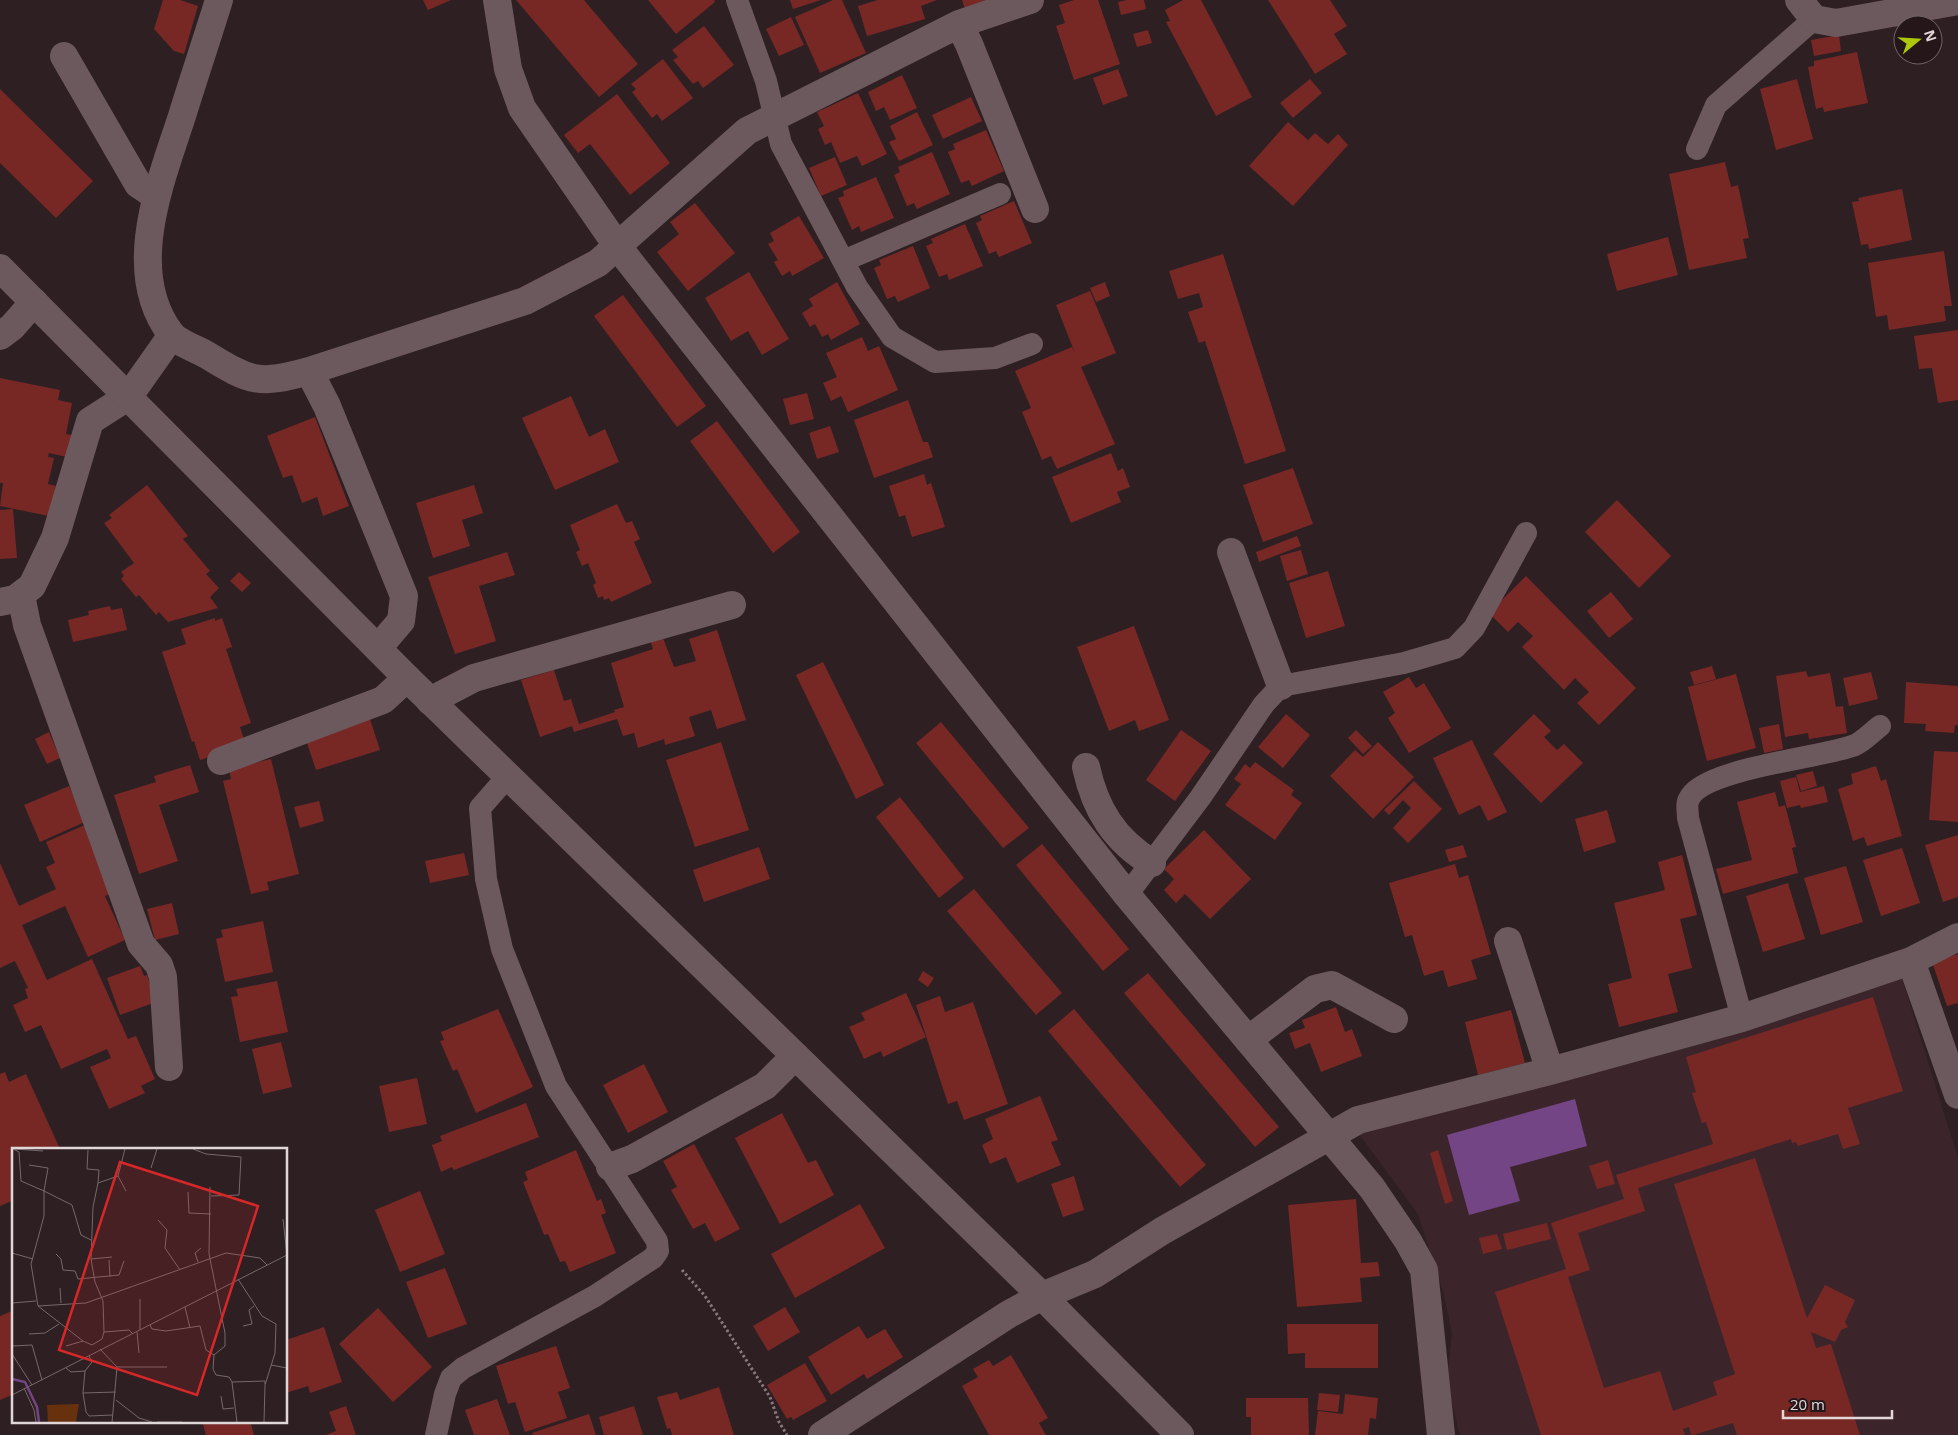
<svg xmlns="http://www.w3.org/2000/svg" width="1958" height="1435" font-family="'Open Sans',sans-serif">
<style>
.built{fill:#3b252b}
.water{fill:#744585}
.building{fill:#772825}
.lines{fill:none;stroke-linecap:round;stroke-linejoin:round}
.path{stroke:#86797c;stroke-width:3;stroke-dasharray:2.5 2.5;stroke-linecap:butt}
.lane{stroke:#6b595d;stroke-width:22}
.street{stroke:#6b595d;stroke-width:28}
.secondary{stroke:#6b595d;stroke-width:28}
.inset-river{fill:none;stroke:#744585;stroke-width:2.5}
.inset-road{fill:none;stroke:#76686b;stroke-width:1}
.view{fill:#d62828;fill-opacity:0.15;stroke:#d62828;stroke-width:2.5}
.inset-edge{fill:none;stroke:#e1d6d8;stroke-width:2.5}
</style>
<rect width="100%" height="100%" fill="#2e1f23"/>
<!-- built -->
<path class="built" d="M1900,972L1958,1158V1435H1460L1447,1383L1452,1333L1443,1291L1418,1214L1359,1134L1419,1112Z"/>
<!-- water -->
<path class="water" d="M1575,1099L1587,1146L1510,1167L1520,1201L1469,1215L1447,1135Z"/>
<!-- building -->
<path class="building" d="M163,0H180L198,6L184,54L174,51L154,29Z
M423,0H451L428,10Z
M516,0H584L638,64L599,97Z
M648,0H714L715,2L676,34Z
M790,0H821L793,9Z
M833,0H842L866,53L820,73L795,17Z
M878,0H937L921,6L925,19L867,36L858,6Z
M962,0H990L965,9Z
M1074,0H1098L1120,64L1074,80L1056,26L1065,23L1059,5Z
M1127,0H1144L1146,9L1121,15L1118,2Z
M1183,0H1201L1252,97L1216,116L1166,22L1170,21L1165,10Z
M1268,0H1330L1347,26L1334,34L1347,54L1315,74Z
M791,17L804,45L779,56L766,29Z
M704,26L734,65L703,88L698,81L693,84L673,60L678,57L672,50Z
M1148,30L1152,43L1137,47L1133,34Z
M1839,35L1841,51L1814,56L1811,40Z
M1857,52L1868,103L1824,112L1823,107L1816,109L1808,67L1814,66V61Z
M663,59L693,98L662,121L657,114L652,118L632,92L636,89L631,84Z
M1118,69L1128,96L1103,105L1093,78Z
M902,75L917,108L890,120L884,107L876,111L868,92Z
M1310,79L1322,93L1293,118L1280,103Z
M1797,79L1813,139L1776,150L1760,89Z
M0,89L93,181L56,218L0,163Z
M858,93L887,154L862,166L857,156L840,163L831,142L825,145L818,129L824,126L817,112Z
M617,94L670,163L630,195L590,144L578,153L564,135Z
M971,97L982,121L943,139L932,115Z
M917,112L933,145L899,161L889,142L896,139L890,126Z
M1288,122L1308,140L1315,133L1328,144L1338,134L1348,145L1293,206L1249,166Z
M986,130L1004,171L972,186L969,180L961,183L948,152L955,149L953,144Z
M932,152L950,194L917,209L914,203L907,206L894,175L900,172L898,167Z
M835,157L847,185L821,196L809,168Z
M1725,162L1731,187L1738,185L1749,238L1743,239L1747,258L1689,270L1669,174Z
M876,177L894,218L861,232L859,226L852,230L838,198L844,196L843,191Z
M1902,189L1912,240L1869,249L1868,244L1861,245L1852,202L1859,201L1858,198Z
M1014,201L1032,243L999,257L996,251L989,254L976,223L982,220L980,216Z
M695,203L735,253L688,291L657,252L679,234L670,222Z
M799,216L824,258L792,276L790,271L782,276L774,262L778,260L768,244L774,241L770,233Z
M965,224L983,266L949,280L947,274L939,277L926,246L933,243L931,239Z
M1668,237L1678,275L1617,291L1607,254Z
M913,246L930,288L898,302L895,296L887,299L874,268L881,265L879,260Z
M1944,251L1952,306H1944L1946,321L1889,330L1887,315L1876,317L1868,263Z
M1223,254L1286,451L1245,464L1205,341L1199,343L1188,312L1203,307L1199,293L1178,299L1169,271Z
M749,272L789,339L762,355L748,331L731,341L705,298Z
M837,282L860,324L831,340L828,334L822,337L815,324L810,327L802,313L813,306L809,299Z
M1105,282L1110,296L1096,302L1090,288Z
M1090,291L1116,353L1081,367L1115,444L1057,469L1051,456L1042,460L1022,412L1031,408L1015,371L1072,347L1075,353L1056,305Z
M623,295L706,406L677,427L594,316Z
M1958,330V400L1938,403L1932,368L1919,369L1914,336Z
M862,337L868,351L879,346L898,390L848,412L841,396L831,401L823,383L837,377L826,353Z
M0,378L60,390L58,400L72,403L66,434L72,435L67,457L49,453L48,457L54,458L48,484L56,486L49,516L0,506L3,483H0Z
M807,393L814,419L790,425L783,399Z
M571,396L589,437L605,429L619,462L555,490L522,418Z
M908,400L923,442H928L933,457L874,478L854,420Z
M315,417L349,506L323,516L317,497L302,503L292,475L283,478L267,436Z
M717,421L800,532L773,553L690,441Z
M830,426L839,452L817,459L809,433Z
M1111,453L1118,471L1123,468L1130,487L1117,492L1121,502L1071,523L1052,477Z
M1293,468L1313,524L1263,542L1243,485Z
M924,474L927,485L931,483L945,527L912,537L905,515L899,517L889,486Z
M147,485L188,536L183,539L210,571L206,574L219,588L210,597L218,608L168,622L159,612L156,615L139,595L136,597L121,579L124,576L121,572L134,563L104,523L112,518L109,515Z
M474,485L483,513L462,520L470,546L433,558L416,503Z
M1617,500L1671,556L1639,588L1585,532Z
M617,504L626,523L632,521L640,539L634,542L652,583L611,602L609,598L604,600L603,596L598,598L593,585L596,583L588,563L582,566L576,552L580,550L570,525Z
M13,509L17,558L0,559V510Z
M1297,536L1301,546L1259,562L1256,552Z
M1301,550L1308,574L1287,581L1280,556Z
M507,552L515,575L479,586L496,641L455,654L428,577Z
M1328,571L1345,626L1306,638L1289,583Z
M239,572L251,583L242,592L230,581Z
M1526,576L1636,688L1599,725L1577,703L1589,692L1575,678L1564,690L1522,647L1533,636L1518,622L1508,632L1489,613Z
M1611,592L1633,619L1609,638L1587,611Z
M110,606L111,610L122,608L127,630L73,642L68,620L89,615L88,611Z
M215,618V621L222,618L232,647L226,649L251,723L240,727L246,745L200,760L194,741L192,742L162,652L186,644L181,629Z
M1134,626L1169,720L1139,731L1135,720L1109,731L1077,647Z
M660,630L674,667L696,661L689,639L717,630L746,720L717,729L711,710L689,717L695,736L665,745L664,739L638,748L634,733L623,736L617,719L574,732L572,726L540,737L521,680L554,670L564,701L571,699L579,724L615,712L614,710L624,707L611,663L653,649L648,633Z
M823,662L884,785L856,799L796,675Z
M1712,666L1716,679L1694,685L1690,672Z
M1806,671L1808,677L1830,673L1836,707L1843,706L1847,733L1809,739L1808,733L1785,737L1776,676Z
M1871,672L1878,699L1849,706L1843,678Z
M1736,674L1756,748L1707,761L1688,687Z
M1409,677L1416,688L1424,683L1451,728L1409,753L1388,718L1395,713L1383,692Z
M1906,682L1958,686V725H1955L1954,733L1925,731L1926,724L1904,723Z
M1286,714L1310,735L1283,768L1258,747Z
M1534,714L1551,731L1544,737L1557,750L1564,744L1583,763L1541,803L1493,754Z
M370,719L380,750L316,770L306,740Z
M941,722L1029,828L1003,848L916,743Z
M1779,724L1783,749L1764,753L1759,728Z
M1181,730L1211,751L1175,801L1146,780Z
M1356,730L1372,746L1363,754L1348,738Z
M49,732L60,758L47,764L35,739Z
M1472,740L1507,812L1488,821L1480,805L1459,815L1433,758Z
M721,742L749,830L695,847L666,760Z
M1378,742L1414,777L1373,819L1330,776L1355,750L1363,757Z
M1934,751L1958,752V822L1929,820Z
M271,759L299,874L267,882L269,890L251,894L223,781L231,779L229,769Z
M1255,762L1294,790L1291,795L1302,803L1275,840L1225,805L1241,784L1234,779L1245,764L1250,768Z
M190,765L199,792L159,805L178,861L139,874L114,795L156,782L154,776Z
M1876,766L1881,781L1886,779L1902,836L1867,846L1864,837L1853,841L1838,789L1853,784L1851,774Z
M1813,771L1817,786L1801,791L1796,775Z
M1796,777L1800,792L1824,786L1828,802L1801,808L1800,805L1787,808L1780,781Z
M1414,781L1442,809L1408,843L1393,828L1411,808L1403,800L1389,815L1384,810Z
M69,786L85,822L40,842L24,805Z
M1775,792L1779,807L1785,805L1796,847L1792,848L1798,873L1723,894L1716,869L1752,860L1737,802Z
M900,797L964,878L939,898L876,817Z
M319,801L324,821L300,828L294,807Z
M1607,810L1616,842L1584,852L1575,819Z
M87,824L117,891L105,896L125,940L88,957L65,906L22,925L47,980L92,959L128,1039L136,1036L155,1079L141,1086L145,1093L109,1109L90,1067L111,1058L107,1049L61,1069L41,1025L25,1032L13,1005L28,998L25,989L28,988L15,961L0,968V863L19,906L56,889L46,867L55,863L46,842Z
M1204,830L1251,879L1210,919L1185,894L1176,903L1164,890L1174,879L1164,869Z
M1958,835V897L1943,902L1925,845Z
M1042,844L1129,949L1103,971L1016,865Z
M1463,845L1467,857L1449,862L1445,850Z
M759,847L770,879L704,902L693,870Z
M1902,848L1920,903L1881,916L1863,860Z
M464,853L469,875L430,883L425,861Z
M1682,855L1697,915L1680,919L1692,968L1668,974L1678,1012L1619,1027L1608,984L1632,978L1614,903L1665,890L1658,862Z
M1455,864L1459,878L1468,875L1491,954L1471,960L1477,979L1448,987L1443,970L1424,976L1412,935L1405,937L1389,883Z
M1846,866L1863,922L1821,935L1804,878Z
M1788,883L1805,939L1763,952L1746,896Z
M974,889L1062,993L1036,1015L947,911Z
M172,903L179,934L155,940L147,909Z
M263,921L273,972L225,982L216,939L223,937L221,930Z
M1958,954V1003L1947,1006L1932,962Z
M140,966L144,976L147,975L156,1002L120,1015L107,978Z
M923,971L934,978L928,987L918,980Z
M1148,973L1279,1127L1255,1147L1124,993Z
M277,981L288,1032L240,1042L231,997L238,996L236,989Z
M906,993L926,1037L883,1057L881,1051L864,1059L849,1027L865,1020L861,1013Z
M940,996L945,1012L973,1002L1008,1104L964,1120L957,1101L948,1104L916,1005Z
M1873,997L1903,1091L1848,1108L1860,1144L1843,1149L1838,1134L1798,1146L1796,1142L1792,1143L1791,1139L1638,1188L1645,1211L1578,1233L1590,1270L1568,1277L1604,1388L1660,1371L1673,1411L1717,1395L1713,1382L1735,1374L1674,1184L1755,1158L1807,1318L1825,1285L1855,1300L1845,1322L1848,1327L1841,1330L1835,1342L1811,1332L1816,1348L1831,1344L1860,1435H1737L1733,1423L1693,1435H1691L1689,1427L1683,1429L1685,1435H1541L1495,1292L1566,1269L1551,1223L1624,1199L1616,1175L1713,1144L1706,1122L1702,1123L1692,1093L1696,1092L1686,1057Z
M1336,1007L1345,1032L1352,1029L1362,1056L1321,1072L1310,1043L1295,1049L1289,1033L1305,1028L1302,1020Z
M498,1009L533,1087L476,1113L457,1069L453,1071L440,1041L444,1040L441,1032Z
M1074,1009L1206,1165L1180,1187L1048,1031Z
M1511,1010L1525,1063L1478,1075L1465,1022Z
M281,1042L292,1087L263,1094L252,1049Z
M644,1064L668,1112L628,1133L603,1085Z
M5,1072L9,1082L26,1074L60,1149H14V1200L0,1206V1074Z
M417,1078L427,1124L389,1132L379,1086Z
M1040,1096L1058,1140L1051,1142L1061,1165L1017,1183L1006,1157L990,1164L982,1145L993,1139L985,1119Z
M526,1103L539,1137L454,1170L452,1167L441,1172L432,1145L442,1141L440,1136Z
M782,1113L808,1163L816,1160L834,1195L780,1224L735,1138Z
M694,1144L740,1229L715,1242L705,1223L693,1229L671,1190L677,1187L663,1161Z
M576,1150L597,1201L601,1199L606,1213L601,1215L616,1253L570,1272L565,1261L560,1262L548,1234L544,1235L523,1182L528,1180L525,1172Z
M1438,1150L1453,1201L1445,1204L1430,1153Z
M1608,1160L1615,1184L1597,1189L1589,1166Z
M1074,1176L1084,1210L1063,1217L1051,1184Z
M420,1191L445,1254L400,1272L375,1210Z
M1356,1199L1361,1263L1378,1262L1380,1276L1360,1278L1362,1302L1297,1307L1288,1205Z
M860,1204L885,1248L795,1298L771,1254Z
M1547,1223L1551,1239L1507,1250L1503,1234Z
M1497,1234L1502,1249L1483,1254L1479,1238Z
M445,1268L467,1324L428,1338L406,1282Z
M785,1307L800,1332L768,1351L753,1326Z
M378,1308L432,1367L393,1402L339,1344Z
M14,1310V1394L0,1400V1316Z
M1287,1324H1378V1368H1305V1353L1288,1354Z
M859,1326L867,1339L885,1329L903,1357L867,1379L864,1374L831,1395L808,1357Z
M324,1327L342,1382L310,1393L308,1386L286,1393V1340Z
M556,1346L570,1388L558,1392L567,1418L525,1432L515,1402L508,1404L496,1366Z
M1011,1355L1048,1418L1039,1423L1046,1435H989L962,1386L978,1377L973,1369L989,1360L993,1366Z
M805,1363L827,1401L793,1420L791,1417L787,1419L767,1385Z
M719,1387L734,1435H672L670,1428L667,1429L657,1397L677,1392L680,1400Z
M1319,1393L1340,1395L1338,1412L1317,1410Z
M1345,1394L1378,1398L1376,1419L1370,1418L1368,1435H1315L1318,1411L1343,1414Z
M1246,1398H1308L1309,1435H1251V1417H1246Z
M497,1399L510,1435H474L465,1410Z
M346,1406L356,1435H326L336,1431L329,1412Z
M634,1406L643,1435H604L599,1417Z
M589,1414L596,1435H533L532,1433Z
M202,1421H250L254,1435H206Z"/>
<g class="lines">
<!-- path -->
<path class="path" d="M682,1270L705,1296L770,1397L779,1422L787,1435"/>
<!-- lane -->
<path class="lane" d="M737,0L766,81L781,144L857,287L892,337L935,362L995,358L1032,344
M1697,149L1716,105L1814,19
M843,261L1000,194
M1127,895L1200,798L1264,704L1281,686L1404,663L1455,648L1474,628L1526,533
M1742,1018L1688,818C1688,812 1686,803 1689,799C1702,768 1823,758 1855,745C1864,741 1872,732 1880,726
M436,1435L445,1394L451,1378L463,1368L595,1296L653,1258L658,1251L657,1241L556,1086L502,949L486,879L480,808L508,776"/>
<!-- street -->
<path class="street" d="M219,0C207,39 194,77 182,116C161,181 123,271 171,334C178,343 197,349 207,355C251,382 259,385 309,371L525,301L598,263L747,131L959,24L1030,0
M497,0L508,69L522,108L618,247L1127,895L1372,1188L1408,1241L1424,1270L1441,1435
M1799,0L1814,19L1836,23L1958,1
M959,24L969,44L1035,209
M64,56L138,184L156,196
M0,336L12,327L34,302
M309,371L327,406L404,596L401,621L378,648
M1231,552L1281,686
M21,595L27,625L141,944L159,965L163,977L169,1067
M0,602L15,599L32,586L55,538L90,421L129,396L172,335
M430,701L474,678L732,605
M221,761L383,700L407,678
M1086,767C1095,809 1114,840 1152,863
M1508,941L1550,1071
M1911,961L1958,1095
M1248,1040L1315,989L1332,985L1394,1019
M610,1167L632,1159L765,1086L795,1056
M822,1435L1009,1314L1042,1296L1095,1274L1162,1231L1358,1120L1550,1071L1742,1018L1911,961L1958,937"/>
<!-- secondary -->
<path class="secondary" d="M0,268L407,678L1042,1296L1180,1435"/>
</g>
<!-- overview -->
<g transform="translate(12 1148)">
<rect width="275" height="275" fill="#2e1f23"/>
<path d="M67,256L64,274H36L35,257Z" fill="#68310e"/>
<path class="inset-river" d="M0,231L13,234L25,259L27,274"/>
<path class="inset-road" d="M1,1L7,4L9,33L32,43V68L19,116L26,158L71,193L80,197L90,191L92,184L91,153L83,134L79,111L81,59L86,35L106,28L113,1M3,1L31,3M181,1L194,6L229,9L227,47L199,48M76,2L75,21L87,22L86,35M17,17L36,20L32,43L60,57L69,87L79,92M139,20L145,1M106,28L114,43M198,39L197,106L213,185V198L202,207L201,221L204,227L217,229L220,234L225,274M176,44L177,65L199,66M271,71L275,107M146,72L155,82L153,100L168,122M0,105L21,111M44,106L49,111L51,122L63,123L66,131L107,127L112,113M79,111L100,109M97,112L98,129M186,114L183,105L189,100M226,131L250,168L264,176L263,205L253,237L252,274M48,140L49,155M0,155L24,153M26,158L74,155L214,105L248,110L255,117M173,159L178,180M138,177L140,181L154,183L188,178L194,202L202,207M231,178L240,176L237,162L242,158M128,182V151M92,184L117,182L121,186M125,184L127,205M17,186L33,185L47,176M0,198L20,197L30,232M54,198L71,193M88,201L105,219L100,274M0,206L20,237M77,208L80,214L73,223L71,245L74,264L77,268L101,267M259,217L275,220M105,219H155M54,220L59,224L73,223M220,234L253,233V236M12,240L22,262L24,274M71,245L104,244M0,247L275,107M209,248L211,261L222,260M104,252L127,270L140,274M145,274H170"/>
<path class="view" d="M108,14L246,58L185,247L47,202Z"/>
<rect width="275" height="275" class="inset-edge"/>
</g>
<!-- north arrow -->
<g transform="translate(1918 40) rotate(72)"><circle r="24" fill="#241619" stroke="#706365"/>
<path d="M0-4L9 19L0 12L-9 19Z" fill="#aec60c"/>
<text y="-8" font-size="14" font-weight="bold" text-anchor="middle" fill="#e1d6d8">N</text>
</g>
<!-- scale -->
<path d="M1783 1410v8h109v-8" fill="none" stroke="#e1d6d8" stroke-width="2.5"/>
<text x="1790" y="1410" font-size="15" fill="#e1d6d8" stroke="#241619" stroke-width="4" paint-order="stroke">20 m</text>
</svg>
